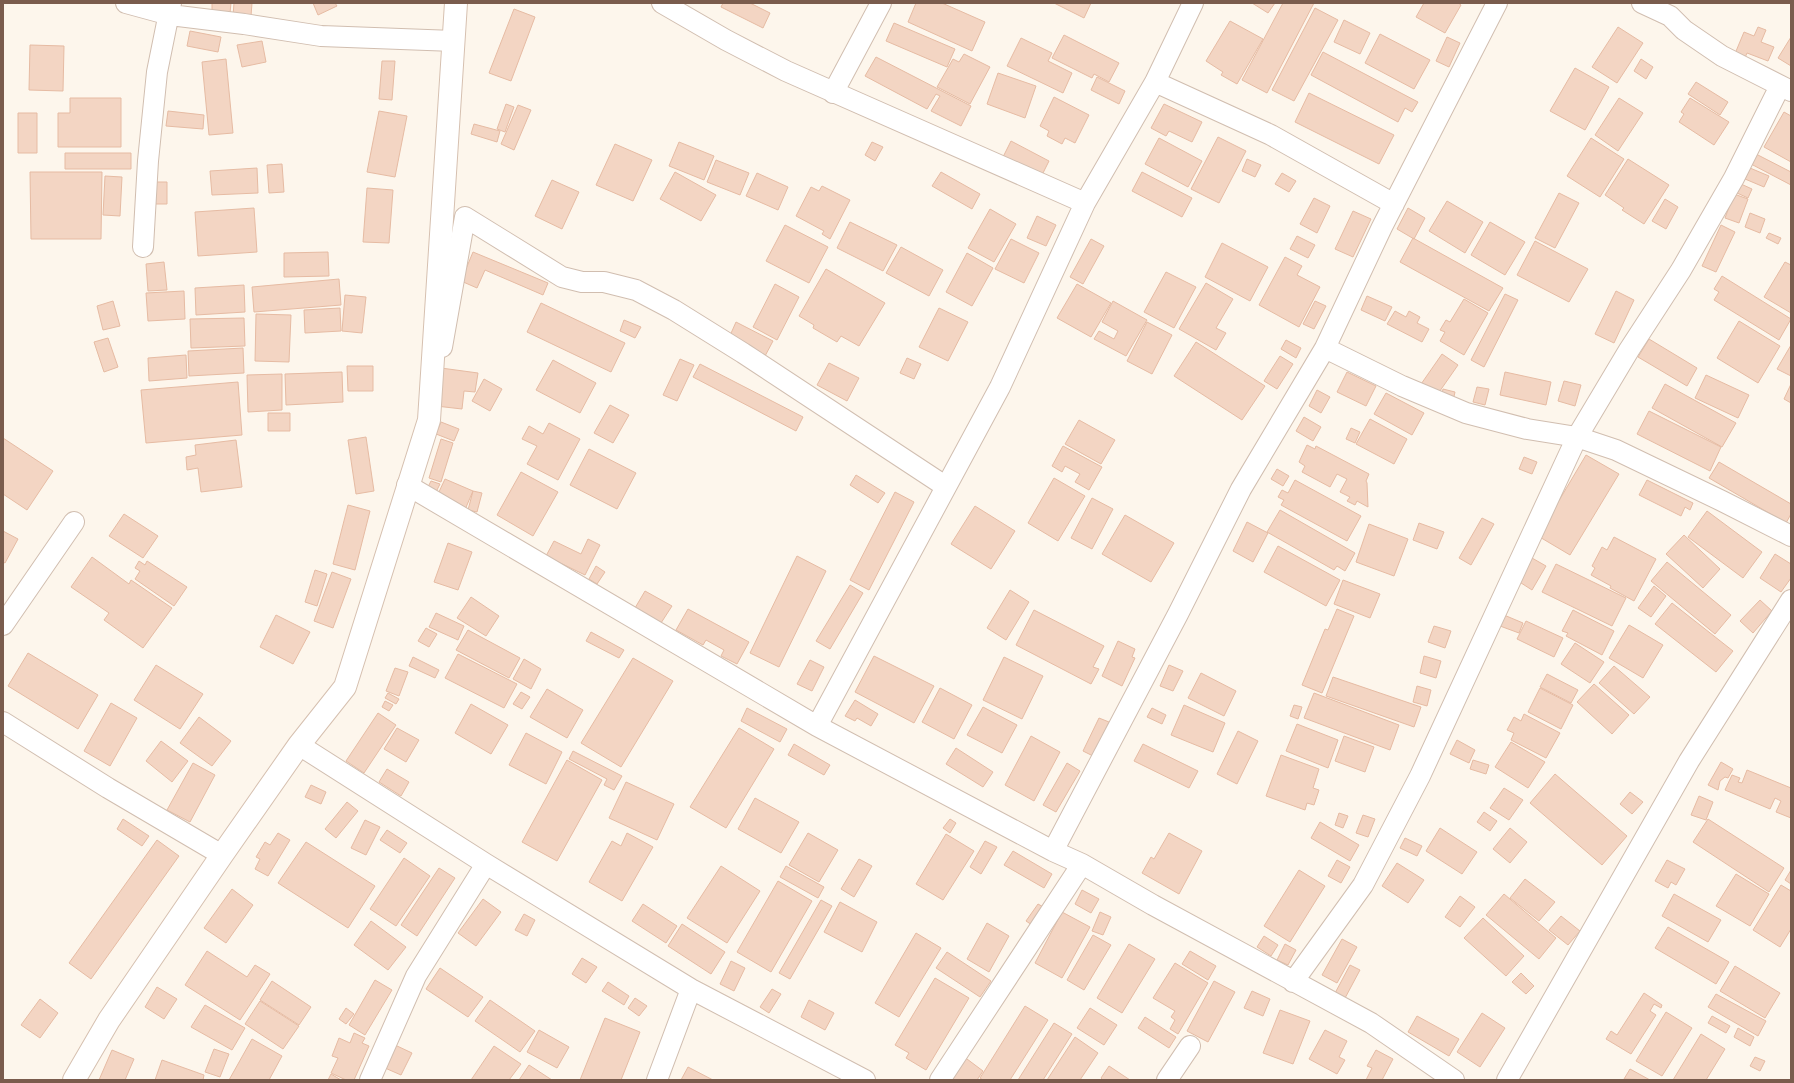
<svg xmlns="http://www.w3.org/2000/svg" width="1794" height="1083" font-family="Barlow,sans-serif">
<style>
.building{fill:#f3d5c3;stroke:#e6bba3}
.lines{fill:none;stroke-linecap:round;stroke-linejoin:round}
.street-casing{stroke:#d1beb0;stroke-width:22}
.secondary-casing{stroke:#d6c0b0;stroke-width:24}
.street{stroke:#fff;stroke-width:20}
.secondary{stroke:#fff;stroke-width:22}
</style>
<rect width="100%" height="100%" fill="#fdf6ec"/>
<!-- building -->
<path class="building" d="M212,3H231L230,13L212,11Z
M234,3H252L251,16H233Z
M313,3H335L337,6L318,15Z
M723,3H750L770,13L763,28L721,7Z
M916,3H942L985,22L972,51L908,22Z
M1054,3H1091L1084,18Z
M1252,3H1275L1268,13Z
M1283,3H1314L1267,93L1242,80Z
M1424,3H1458L1461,5L1445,33L1416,17Z
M1315,8L1338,20L1294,101L1272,90Z
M514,9L535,17L511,81L489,73Z
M1344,20L1370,33L1360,54L1334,42Z
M1230,21L1263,39L1237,84L1221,75L1223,72L1206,61Z
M894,23L955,49L947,67L886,41Z
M1618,27L1643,43L1617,83L1592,67Z
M1758,27L1766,30L1761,42L1774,47L1768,61L1747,53L1744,60L1734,56L1744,32L1754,36Z
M190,31L221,37L218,52L187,46Z
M1380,34L1430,60L1414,89L1365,63Z
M1064,35L1119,63L1109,82L1094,74L1092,78L1052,58Z
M1447,37L1460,43L1449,67L1436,61Z
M1791,37V66L1778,58Z
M1021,38L1052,53L1048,61L1072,73L1063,93L1007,66Z
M262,41L266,62L242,67L237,45Z
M30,45L64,46L63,91L29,90Z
M1323,52L1418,102L1412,112L1405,108L1398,122L1311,75Z
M964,54L990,67L970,104L937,87L953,59L959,62Z
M876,57L971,106L961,126L931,111L940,96L936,94L927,109L865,76Z
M226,59L233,133L209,135L202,62Z
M1641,59L1653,67L1646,79L1634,71Z
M382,61H395L392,100L379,99Z
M1575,68L1609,87L1585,130L1550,111Z
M998,73L1036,86L1025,118L987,104Z
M1097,77L1125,91L1119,104L1091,90Z
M1696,82L1728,102L1720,115L1688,94Z
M1309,93L1394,135L1379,164L1295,122Z
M1054,97L1089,115L1075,143L1065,138L1062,144L1047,136L1049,131L1040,126Z
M70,98H121V147H58V113H70Z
M1619,98L1643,113L1618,151L1595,135Z
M1690,98L1729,122L1714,145L1679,122L1684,114L1681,112Z
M506,104L514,107L505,132L497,129Z
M1164,104L1202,122L1192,142L1169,131L1166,136L1151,128Z
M518,105L531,110L514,150L501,144Z
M168,111L204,115L203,129L166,126Z
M379,111L407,116L395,177L367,172Z
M1784,112L1791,116V162L1764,147Z
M18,113H37V153H18Z
M474,124L500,131L497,142L471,134Z
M1218,137L1246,151L1219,203L1191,189Z
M1159,138L1202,161L1188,187L1145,164Z
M1591,138L1624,159L1600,197L1567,176Z
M1011,141L1049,161L1040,179L1002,159Z
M679,142L714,156L704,180L669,166Z
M872,142L883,147L875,161L865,155Z
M615,144L652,160L633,201L596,185Z
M65,153H131V169H65Z
M1756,154L1791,172V185L1751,164Z
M1247,159L1261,165L1255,177L1242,171Z
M1628,159L1669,185L1644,224L1622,210L1624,208L1605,195Z
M716,160L749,173L740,195L707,182Z
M282,164L284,192L269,193L267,165Z
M257,168L258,193L212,195L210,171Z
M1750,168L1769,176L1764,187L1745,179Z
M30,172H102L101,239H31Z
M675,172L716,195L701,221L660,199Z
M941,172L980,194L972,209L932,186Z
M1142,172L1192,198L1182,217L1132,191Z
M757,173L788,187L778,210L746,196Z
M1282,173L1296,181L1289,192L1275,184Z
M105,176L122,177L120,216L103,215Z
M552,180L579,192L562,229L535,216Z
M150,182H167V204H150Z
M1741,184L1752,189L1748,198L1737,193Z
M822,186L850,200L830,239L822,234L824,231L796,216L811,187L819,191Z
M367,188L393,190L389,243L363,242Z
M1559,193L1579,203L1555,248L1535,238Z
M1734,194L1748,199L1739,223L1725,218Z
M1314,198L1330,206L1317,233L1300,224Z
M1665,199L1678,207L1666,229L1652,221Z
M1447,201L1483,222L1465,253L1429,231Z
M254,208L257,252L198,256L195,212Z
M1408,208L1425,218L1414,239L1397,229Z
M990,209L1016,224L994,262L968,248Z
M1353,211L1371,219L1353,257L1335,249Z
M1750,213L1765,219L1760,233L1745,227Z
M1037,216L1056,225L1046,246L1027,238Z
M850,222L897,245L883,271L837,248Z
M1490,222L1525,242L1505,275L1471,255Z
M785,225L828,247L809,283L766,261Z
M1721,225L1735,232L1716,272L1702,266Z
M1769,233L1781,238L1778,244L1766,238Z
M1297,236L1315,245L1308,258L1290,249Z
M1413,238L1503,288L1489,311L1400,262Z
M1011,239L1039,253L1024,283L995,269Z
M1091,239L1104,246L1083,284L1070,277Z
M1535,241L1588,269L1569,302L1517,275Z
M1222,243L1268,267L1250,301L1205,277Z
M901,247L943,270L929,296L886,273Z
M328,252L329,276L284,277V253Z
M473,252L548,283L543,295L485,270L477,288L461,281Z
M967,253L993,268L972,306L946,292Z
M1285,257L1302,266L1297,275L1320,287L1299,327L1259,305Z
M164,262L167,290L148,291L146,264Z
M1785,262L1791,265V313L1764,297Z
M826,269L885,303L859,346L841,336L837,342L813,328L814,325L799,316Z
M1166,272L1196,287L1174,328L1144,312Z
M1722,276L1791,319L1779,340L1714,300L1719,292L1714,289Z
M339,279L341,305L254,312L252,287Z
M1206,283L1233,299L1216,328L1226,333L1216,350L1179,329Z
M775,284L799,297L777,340L753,327Z
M1077,284L1111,303L1091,337L1057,318Z
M244,285L245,312L196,315L195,288Z
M184,291L185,319L148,321L146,293Z
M1616,291L1634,300L1614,343L1595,334Z
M1505,294L1518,300L1484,367L1471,360Z
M345,295L366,297L362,333L342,331Z
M1367,296L1392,307L1385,321L1361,310Z
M1464,299L1488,313L1464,355L1440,341L1445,332L1440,330L1446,320L1450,322Z
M113,301L120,326L103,330L97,306Z
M1113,301L1147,320L1126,356L1094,339L1099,331L1114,339L1118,331L1102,322Z
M1315,301L1326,306L1314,329L1303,324Z
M541,303L625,343L611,372L527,332Z
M340,308L341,331L305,333L304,310Z
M939,308L968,322L948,361L919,347Z
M1395,311L1406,317L1409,311L1420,317L1417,323L1429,329L1422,342L1387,324Z
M256,314L291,315L289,362L255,361Z
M244,318L245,346L191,348L190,319Z
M624,320L641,327L635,338L620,331Z
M1739,321L1780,346L1758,383L1717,358Z
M736,322L773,341L764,358L728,340Z
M1147,322L1172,335L1152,374L1127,361Z
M108,338L118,367L104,372L94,342Z
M1649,339L1697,368L1687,386L1638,357Z
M1286,340L1301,348L1296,358L1281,349Z
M1196,342L1265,386L1242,420L1174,376Z
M1791,345V376L1777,369Z
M243,348L244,373L189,376L188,351Z
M1442,354L1458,365L1435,398L1419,387Z
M186,355L187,378L149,381L148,358Z
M1280,356L1293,364L1277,389L1264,381Z
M907,358L921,364L914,379L900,373Z
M680,359L694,365L677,401L663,395Z
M553,360L596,383L580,413L536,390Z
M829,363L859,378L847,401L817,385Z
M700,364L803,417L796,431L693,377Z
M347,366H373V391H348Z
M441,368L478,373L475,392L464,391L462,409L436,406Z
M342,372L343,402L286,405L285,374Z
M1347,372L1376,386L1366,406L1337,392Z
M1505,372L1551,382L1546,405L1500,395Z
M282,374V410L248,412L247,375Z
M1706,375L1749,395L1738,418L1695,398Z
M484,379L502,389L490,411L472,401Z
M1564,381L1581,385L1575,406L1558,401Z
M238,382L242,435L146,443L141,390Z
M1665,384L1736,423L1722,447L1652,408Z
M1791,384V403L1784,399Z
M1477,387L1489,389L1485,405L1473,402Z
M1443,389L1455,392L1453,401L1441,399Z
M1317,390L1330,397L1321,413L1309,406Z
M1386,393L1424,413L1412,435L1374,414Z
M610,405L629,415L613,443L594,433Z
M1649,411L1721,447L1710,471L1637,434Z
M268,413H290V431H268Z
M1304,417L1321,427L1313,441L1296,431Z
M1370,419L1407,439L1394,464L1356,444Z
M1079,420L1115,440L1101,464L1065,444Z
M441,422L459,429L454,441L436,434Z
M549,423L580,439L558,480L527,464L537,446L522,439L529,426L543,434Z
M1351,428L1360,432L1355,443L1346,439Z
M366,437L374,491L356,494L348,440Z
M3,438L53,471L27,510L3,494Z
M441,439L453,443L441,482L429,478Z
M236,440L242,487L201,492L198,468L187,470L186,457L196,455L195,445Z
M1307,445L1315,449L1316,446L1369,474L1366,481L1367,483L1368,507L1357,501L1355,505L1347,501L1350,497L1340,492L1347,479L1337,474L1330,487L1302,472L1305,466L1299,462Z
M1063,446L1102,467L1089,490L1075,482L1080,474L1065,466L1062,472L1052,466Z
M589,449L636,473L617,509L570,485Z
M1586,455L1619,474L1570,555L1538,536Z
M1524,457L1537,462L1532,474L1519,469Z
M1719,462L1791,504V514L1786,523L1709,478Z
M1277,469L1289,476L1283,486L1271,479Z
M521,472L558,492L533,536L497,515Z
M856,475L885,493L878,503L850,485Z
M1054,478L1085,496L1058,541L1028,523Z
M445,479L473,491L464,512L455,509L458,503L438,494Z
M1295,480L1361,516L1347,541L1281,505L1284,500L1278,497L1282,490L1288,493Z
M1647,480L1693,503L1690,510L1685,507L1681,516L1639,495Z
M431,481L440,484L436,492L427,489Z
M473,491L482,493L477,512L468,510Z
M895,492L914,502L869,590L850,580Z
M1092,498L1113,509L1092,549L1071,538Z
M348,505L370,511L355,570L333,564Z
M975,506L1015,531L991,569L951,544Z
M1280,510L1355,553L1345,571L1337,566L1334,570L1267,532Z
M1707,511L1762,552L1743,578L1688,537Z
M124,514L158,536L143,558L109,536Z
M1125,515L1174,543L1151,582L1102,554Z
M1482,518L1494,524L1471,565L1459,558Z
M1247,522L1268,533L1253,562L1233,551Z
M1419,523L1444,532L1437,549L1413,540Z
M1369,524L1408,539L1394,576L1356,562Z
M3,531L18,539L5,563L3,562Z
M1684,535L1720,569L1703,588L1666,554Z
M1614,537L1656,559L1634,601L1610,588L1611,586L1591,575L1595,568L1592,566L1602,547L1607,550Z
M588,539L600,545L585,575L546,556L554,541L581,554Z
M448,543L472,552L458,590L434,582Z
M1278,546L1340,580L1326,606L1264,572Z
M1775,554L1791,564V578L1781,592L1760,578Z
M797,556L826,571L779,667L750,653Z
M92,557L129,584L131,580L172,608L143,648L104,620L109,613L71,587Z
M1532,558L1546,566L1532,590L1518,581Z
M139,561L145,565L147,561L187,587L174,606L135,579L140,571L135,568Z
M1667,562L1731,615L1715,634L1651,581Z
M1556,564L1626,598L1612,626L1542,592Z
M596,566L605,572L597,584L589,579Z
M315,570L327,574L317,606L305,602Z
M332,572L351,579L333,628L314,621Z
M1343,580L1380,594L1370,618L1334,604Z
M850,585L863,593L830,649L816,641Z
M1654,586L1666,596L1651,617L1638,608Z
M1010,590L1029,602L1006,640L987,628Z
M645,591L672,606L661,623L635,608Z
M471,597L499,616L486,636L457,618Z
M1760,600L1772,611L1753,633L1740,621Z
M1672,603L1733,651L1716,672L1655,624Z
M688,609L749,642L737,664L721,656L724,650L706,640L703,645L676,630Z
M1337,609L1354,616L1322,693L1302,685L1325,629L1328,630Z
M1034,610L1104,646L1093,667L1099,669L1091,684L1016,645Z
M1573,610L1614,631L1602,655L1566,636L1568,633L1562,631Z
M436,613L464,626L458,640L429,627Z
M276,615L310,632L293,664L260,647Z
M1504,615L1523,623L1519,633L1500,626Z
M1526,621L1563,638L1554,657L1517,639Z
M1629,625L1663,645L1643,678L1609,658Z
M1434,626L1451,631L1445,648L1428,642Z
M426,628L437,634L429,647L418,641Z
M468,630L520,658L509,678L456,650Z
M591,632L624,650L619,658L586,641Z
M1118,641L1135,649L1132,657L1135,658L1122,686L1102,676Z
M1575,643L1604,662L1590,683L1561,664Z
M28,653L98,695L78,729L8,686Z
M458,654L517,684L504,708L445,678Z
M874,656L934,686L914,723L855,692Z
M1424,656L1441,661L1436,678L1420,673Z
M413,657L439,670L435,678L409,666Z
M1004,657L1043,676L1022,719L983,700Z
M633,658L673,681L621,767L581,743Z
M524,659L541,669L531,689L513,679Z
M810,660L824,667L812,691L797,684Z
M156,665L203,694L180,729L134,700Z
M1169,665L1183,671L1173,691L1160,686Z
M1614,666L1650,697L1634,714L1599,683Z
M395,668L408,672L399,696L386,691Z
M1201,673L1236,691L1224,716L1188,698Z
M1547,674L1578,690L1571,703L1540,687Z
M1333,677L1421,707L1414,727L1326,696Z
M1594,684L1629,715L1612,734L1577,702Z
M1417,686L1431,690L1427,706L1413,702Z
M940,688L972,705L954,739L922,722Z
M1540,688L1573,705L1561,729L1528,712Z
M547,689L583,710L567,738L530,717Z
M521,692L530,697L522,709L513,704Z
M388,693L399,699L396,704L385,698Z
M1314,693L1399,725L1390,750L1304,718Z
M855,700L878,714L871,726L857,718L855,721L845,716Z
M385,701L393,705L389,711L382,707Z
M111,703L137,718L110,766L84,751Z
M471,704L508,725L491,754L455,733Z
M1184,705L1225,723L1213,752L1171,735Z
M1294,705L1302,707L1298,719L1290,716Z
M983,707L1017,725L1002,753L967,735Z
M747,708L787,729L780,742L741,721Z
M1152,708L1166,715L1162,724L1147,717Z
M378,713L396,725L364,773L346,761Z
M1524,714L1560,733L1546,758L1511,740L1514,733L1507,730L1514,717L1521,721Z
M199,717L231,741L212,766L180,743Z
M1099,718L1109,722L1093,756L1083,751Z
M1297,724L1338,740L1328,768L1286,751Z
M397,728L419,740L406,762L384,749Z
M739,728L774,749L726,828L690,807Z
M1238,731L1258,741L1237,784L1217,774Z
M526,733L562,752L546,784L509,765Z
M1031,736L1060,752L1034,801L1005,785Z
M1344,736L1374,747L1365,772L1335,761Z
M1457,740L1475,750L1469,763L1450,754Z
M161,741L188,761L172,782L146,761Z
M1511,742L1545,762L1528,788L1495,767Z
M794,744L830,765L824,775L788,755Z
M1143,744L1198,771L1189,788L1134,761Z
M956,748L993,772L983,787L946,764Z
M573,751L622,776L614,790L604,785L607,779L569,759Z
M1281,755L1319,769L1313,788L1319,790L1314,805L1307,803L1305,810L1266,796Z
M567,760L602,780L557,861L522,842Z
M1473,760L1489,765L1486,774L1470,769Z
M1721,762L1733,769L1728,778L1725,777L1720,781L1718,790L1708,785Z
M193,763L215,775L190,822L167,810Z
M1067,763L1080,771L1056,812L1043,805Z
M387,769L409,782L401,796L379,782Z
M1747,770L1791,788V818L1776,812L1781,801L1775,798L1770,809L1725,790L1732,775L1740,778L1738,782L1742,783Z
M1555,774L1627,836L1602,865L1530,803Z
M626,782L674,804L657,840L609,818Z
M311,785L326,792L321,804L305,797Z
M1504,788L1523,800L1509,820L1490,808Z
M1630,792L1643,802L1632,814L1620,804Z
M1699,796L1713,802L1706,820L1691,815Z
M755,798L799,822L781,853L738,829Z
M347,802L358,811L336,838L325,829Z
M1484,812L1497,821L1490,831L1477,822Z
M1339,813L1348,816L1343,828L1335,825Z
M1363,815L1375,819L1368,837L1356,833Z
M123,819L149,836L142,846L117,829Z
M950,819L956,823L950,833L943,828Z
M1708,819L1784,868L1769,892L1693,842Z
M365,820L380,827L366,855L351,848Z
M1320,822L1359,845L1350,861L1311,838Z
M1440,828L1477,852L1462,874L1426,851Z
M1510,828L1527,842L1510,863L1493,849Z
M387,830L407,843L400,853L380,840Z
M278,833L290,840L268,876L255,869L260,859L256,857L265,842L270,845Z
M627,833L653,847L622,901L589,882L612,841L621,846Z
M808,833L838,850L819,882L789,865Z
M1169,833L1202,851L1179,894L1142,873L1151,857L1154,859Z
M946,834L974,851L943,900L916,884Z
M1405,838L1422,846L1417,856L1400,848Z
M157,840L179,856L91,979L69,963Z
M985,841L997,847L981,874L970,867Z
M306,842L375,886L348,928L278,883Z
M1013,851L1052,874L1044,888L1004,865Z
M404,858L430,876L396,926L370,909Z
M859,859L872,866L854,897L841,889Z
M1337,860L1350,867L1341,883L1328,876Z
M1667,860L1685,869L1676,885L1671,882L1668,888L1655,881Z
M1397,863L1424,880L1408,903L1382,886Z
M721,866L760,891L727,943L687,918Z
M786,866L824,887L818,898L780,877Z
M439,868L455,878L417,936L401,925Z
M1299,870L1325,886L1290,942L1264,926Z
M1791,870V884L1785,880Z
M1736,874L1769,894L1750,926L1716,906Z
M1525,879L1555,902L1539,921L1510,898Z
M778,881L812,901L771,972L737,952Z
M1781,885L1791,891V929L1780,947L1753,930Z
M232,889L253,905L226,943L204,928Z
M1082,890L1099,899L1091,913L1075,904Z
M1504,894L1556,938L1539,959L1486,915Z
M1674,894L1721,920L1708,942L1662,916Z
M1460,896L1475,907L1460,927L1445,917Z
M483,899L501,912L476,946L458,933Z
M821,900L832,906L790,979L779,973Z
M840,902L877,922L862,952L824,932Z
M643,904L677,926L666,943L632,921Z
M1038,904L1047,909L1035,927L1026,921Z
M1062,912L1090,927L1062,978L1035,963Z
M1100,912L1111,917L1103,935L1092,931Z
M524,914L535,920L527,936L515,930Z
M1561,916L1580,931L1568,945L1549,930Z
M1483,918L1524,956L1506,976L1464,938Z
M371,921L406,947L388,970L354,945Z
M987,923L1009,936L989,972L967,959Z
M682,924L725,952L711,974L668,946Z
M1668,927L1729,962L1716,984L1655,948Z
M916,933L941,948L899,1017L875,1003Z
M1093,935L1111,945L1084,990L1067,980Z
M1264,936L1278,945L1271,956L1257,947Z
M1342,939L1357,947L1337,983L1322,975Z
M1129,944L1155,959L1122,1013L1097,998Z
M1285,944L1296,950L1288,965L1277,960Z
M207,951L247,977L255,965L270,974L240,1020L185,985Z
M1190,951L1216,966L1208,980L1182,964Z
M947,952L991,981L980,997L936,968Z
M582,958L597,967L586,983L572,974Z
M731,961L745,968L734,991L720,984Z
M1175,963L1208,983L1178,1034L1170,1029L1175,1020L1171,1017L1175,1011L1153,998Z
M1350,965L1360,970L1344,1000L1334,995Z
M1735,966L1780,993L1765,1018L1720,991Z
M440,968L483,997L468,1017L426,989Z
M1521,973L1534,986L1526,994L1512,982Z
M935,978L969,998L926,1070L906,1058L909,1053L895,1045Z
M375,980L392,990L365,1035L349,1025Z
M272,981L311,1007L299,1025L260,1000Z
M1214,981L1235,992L1208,1042L1187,1031Z
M608,982L629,996L624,1005L602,991Z
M157,987L177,999L164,1019L145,1007Z
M772,989L781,994L769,1013L760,1007Z
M1252,991L1270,999L1263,1016L1244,1008Z
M1644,993L1662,1005L1661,1008L1654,1004L1650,1011L1656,1015L1631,1054L1606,1039L1611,1031L1617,1035Z
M1716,994L1766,1021L1758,1036L1708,1007Z
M635,998L647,1006L639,1016L628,1008Z
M40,999L58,1013L40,1038L21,1025Z
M490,1000L535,1031L520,1052L475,1021Z
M809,1000L834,1013L825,1030L801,1017Z
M260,1001L299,1026L283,1049L245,1024Z
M205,1005L245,1028L232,1050L191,1027Z
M1025,1006L1048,1020L1010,1080H983L980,1078Z
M346,1008L354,1014L346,1024L339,1019Z
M1090,1008L1117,1025L1104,1045L1077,1028Z
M1280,1010L1310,1021L1293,1064L1263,1053Z
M1666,1012L1692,1028L1662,1076L1636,1061Z
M1482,1013L1505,1028L1480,1067L1457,1052Z
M1417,1016L1459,1039L1449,1056L1408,1032Z
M1712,1016L1730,1026L1726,1033L1708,1023Z
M1145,1017L1176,1037L1169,1048L1138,1028Z
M605,1018L640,1032L621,1080H580Z
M1054,1023L1072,1034L1043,1080H1018Z
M1738,1028L1754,1037L1750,1046L1734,1037Z
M539,1030L569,1047L557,1068L527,1052Z
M1325,1030L1347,1041L1339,1057L1345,1060L1337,1074L1309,1059Z
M354,1033L365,1038L362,1043L369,1046L354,1080H346L331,1073L338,1058L332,1056L339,1038L350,1043Z
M1701,1034L1725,1049L1706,1080H1673Z
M1075,1037L1098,1053L1080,1080H1047Z
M252,1039L282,1056L269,1080H229Z
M395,1045L412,1053L401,1075L385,1068Z
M494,1046L521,1064L509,1080H471Z
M214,1049L229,1054L220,1077L205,1072Z
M112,1050L134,1059L125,1080H99Z
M1376,1050L1393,1059L1382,1080H1366L1372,1068L1367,1066Z
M963,1056L983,1071L977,1080H945Z
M1755,1057L1765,1061L1760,1071L1750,1066Z
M162,1060L204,1075L203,1080H155Z
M529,1065L552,1080H519Z
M1109,1066L1130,1080H1103L1101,1078Z
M688,1067L713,1080H681Z
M1630,1069L1650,1080L1624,1079Z
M331,1074L341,1080H328Z"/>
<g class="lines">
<!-- street casing -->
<g class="street-casing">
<path id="street" d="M126,3L170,15L244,24L321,36L454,41
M662,3L726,40L786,71L1085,203
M1642,3L1670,16L1684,30L1722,56L1791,91
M1155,82L1271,135L1394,204
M833,93L881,3
M143,247L148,161L157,72L171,3
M442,347L465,217L562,277L582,282H604L636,290L674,310L743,353L945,486
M1325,348L1402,386L1466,413L1527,429L1577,437L1616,450L1722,501L1791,536
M407,485L817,726L1053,851L1082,864L1153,905L1371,1023L1454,1080
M3,625L74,522
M3,722L108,788L222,855
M817,726L1000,387L1085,203L1155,82L1193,3
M299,745L486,864L691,989L865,1080
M1053,851L1178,614L1241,489L1325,348L1382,227L1497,3
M1293,982L1363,885L1420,776L1577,437L1629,350L1681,270L1734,178L1780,86
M370,1080L416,976L486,864
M657,1080L691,989
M940,1080L1082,864
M1167,1080L1190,1046
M1507,1080L1689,761L1791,600"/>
</g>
<!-- secondary casing -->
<g class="secondary-casing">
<path id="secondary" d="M74,1080L109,1020L222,855L299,745L345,687L429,420L456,3"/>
</g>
<!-- street -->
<use href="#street" class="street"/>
<!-- secondary -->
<use href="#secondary" class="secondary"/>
</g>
<!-- border -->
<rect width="1794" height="1083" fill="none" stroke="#7a5c4d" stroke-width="8"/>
</svg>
